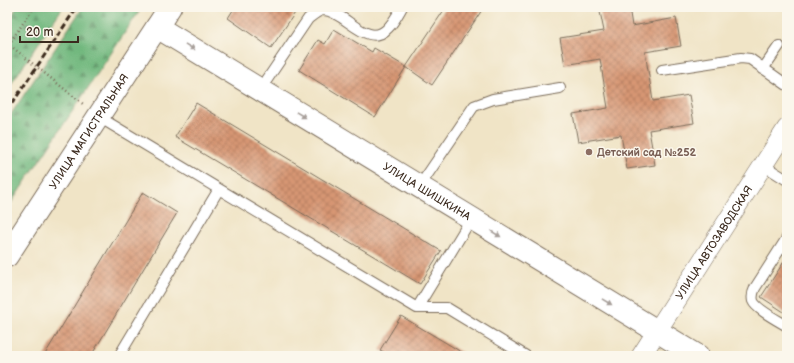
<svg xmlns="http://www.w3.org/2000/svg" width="794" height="363" font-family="'Balsamiq Sans',sans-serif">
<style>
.forest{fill:url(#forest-firs);stroke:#56714e}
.building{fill:url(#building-cross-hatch)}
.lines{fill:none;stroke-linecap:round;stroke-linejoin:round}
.lane-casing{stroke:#7a6b59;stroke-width:12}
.street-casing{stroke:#7a6b59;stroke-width:20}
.secondary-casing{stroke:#7a6b59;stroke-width:24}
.path{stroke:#7a6b59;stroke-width:2.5;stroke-dasharray:1 3;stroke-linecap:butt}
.lane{stroke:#fff;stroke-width:10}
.street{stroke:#fff;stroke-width:19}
.secondary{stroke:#fff;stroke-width:22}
.rail{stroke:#3b2a1e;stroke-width:3;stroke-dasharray:6 3;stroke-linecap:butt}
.oneway{fill:#a79f9a}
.education-dot{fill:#8d6e63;stroke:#fbf7ec;stroke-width:1.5}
.labels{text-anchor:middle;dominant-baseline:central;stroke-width:3;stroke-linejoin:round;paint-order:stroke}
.street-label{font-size:11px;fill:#3b2a1e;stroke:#fbf7ec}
.education-label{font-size:11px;font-weight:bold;fill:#785e54;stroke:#fbf7ec;text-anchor:start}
</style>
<defs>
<pattern id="forest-firs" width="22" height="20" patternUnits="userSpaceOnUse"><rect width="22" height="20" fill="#71b87e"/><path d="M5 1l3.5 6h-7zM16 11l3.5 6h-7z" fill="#5e9667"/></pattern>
<pattern id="building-cross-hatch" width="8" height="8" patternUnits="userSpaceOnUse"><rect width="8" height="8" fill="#d79673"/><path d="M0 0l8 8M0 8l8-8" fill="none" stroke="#b07b5e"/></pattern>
</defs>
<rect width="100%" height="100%" fill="#fbf7ec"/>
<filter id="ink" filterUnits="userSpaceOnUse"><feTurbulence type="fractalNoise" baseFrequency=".025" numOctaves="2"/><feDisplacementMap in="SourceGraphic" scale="8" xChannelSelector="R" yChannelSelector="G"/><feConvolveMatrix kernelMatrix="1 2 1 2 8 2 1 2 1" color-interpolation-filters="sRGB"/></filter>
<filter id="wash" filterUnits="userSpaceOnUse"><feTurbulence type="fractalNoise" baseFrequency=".012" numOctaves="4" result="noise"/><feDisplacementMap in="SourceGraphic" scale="16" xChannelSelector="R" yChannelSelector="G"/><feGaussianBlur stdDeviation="0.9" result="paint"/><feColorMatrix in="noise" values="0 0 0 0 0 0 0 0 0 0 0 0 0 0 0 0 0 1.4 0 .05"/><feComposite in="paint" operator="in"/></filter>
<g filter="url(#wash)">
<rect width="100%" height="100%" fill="#f0e4c6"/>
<!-- forest -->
<path class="forest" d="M17,7H63L7,90V23Z
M83,7H142L7,209V120Z"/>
<g id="blocks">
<!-- building -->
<path class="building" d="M235,7H299L271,48L228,18Z
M446,7H484L432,85L406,67Z
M599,7H629L632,26L676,18L681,46L645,52L653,101L689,95L694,123L649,130L655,165L627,169L621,135L578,142L573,114L608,108L600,59L565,65L560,38L604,31Z
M334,29L372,52L374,48L406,67L375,117L299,70L318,40L325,44Z
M196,103L441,251L420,284L175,137Z
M143,192L177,213L91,356H44Z
M787,257V314L761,297Z
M401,316L468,356H391L380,350Z"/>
</g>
</g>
<g filter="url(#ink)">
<use href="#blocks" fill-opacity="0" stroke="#7a6b59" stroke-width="1"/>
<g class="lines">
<!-- lane casing -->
<g class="lane-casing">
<path id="lane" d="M763,69L779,46
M662,70L741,58L750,59L787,85
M260,90L308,19C313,15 318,10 324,10C345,11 368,50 388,28C394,22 398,14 402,7
M99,117L417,308H447L526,356
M763,165L787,180
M419,187L474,106L493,99L560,88
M787,238L755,288C753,292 752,297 753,301C756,309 779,321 787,326
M417,308L471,219
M119,356L219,189"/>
</g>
<!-- street casing -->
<g class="street-casing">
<g id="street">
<path id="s1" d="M641,356L787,128"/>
</g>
</g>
<!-- secondary casing -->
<g class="secondary-casing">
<g id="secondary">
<path id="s2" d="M157,27L698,356"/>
<path id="s3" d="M7,256L170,7"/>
</g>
</g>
<!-- path -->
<path class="path" d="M7,43L83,104
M9,44L34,7"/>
<!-- lane -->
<use href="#lane" class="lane"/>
<!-- street -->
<use href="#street" class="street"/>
<!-- secondary -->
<use href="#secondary" class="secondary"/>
<!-- rail -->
<path class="rail" d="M7,111L77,7"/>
</g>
<!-- one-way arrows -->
<defs><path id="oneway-solid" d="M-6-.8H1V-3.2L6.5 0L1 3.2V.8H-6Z"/></defs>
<g class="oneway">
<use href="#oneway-solid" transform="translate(190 47) rotate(31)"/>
<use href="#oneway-solid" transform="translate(301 115) rotate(31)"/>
<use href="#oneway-solid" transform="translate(496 234) rotate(31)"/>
<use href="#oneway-solid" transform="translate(607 302) rotate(31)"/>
</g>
</g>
<!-- markers -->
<circle class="education-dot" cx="589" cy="152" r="4"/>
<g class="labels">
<!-- street labels -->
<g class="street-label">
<text stroke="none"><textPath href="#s3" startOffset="149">УЛИЦА МАГИСТРАЛЬНАЯ</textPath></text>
<text stroke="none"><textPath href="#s2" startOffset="316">УЛИЦА ШИШКИНА</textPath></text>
<text stroke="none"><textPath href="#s1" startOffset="135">УЛИЦА АВТОЗАВОДСКАЯ</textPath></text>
</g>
<!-- education labels -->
<g class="education-label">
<text x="597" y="152">Детский сад №252</text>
</g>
</g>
<!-- margin -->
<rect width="794" height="363" fill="none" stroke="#fbf7ec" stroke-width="24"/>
<!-- scale -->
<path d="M20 36v6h58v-6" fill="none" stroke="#3b2a1e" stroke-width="2"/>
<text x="26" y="36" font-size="12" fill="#3b2a1e" stroke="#fbf7ec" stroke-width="3" paint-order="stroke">20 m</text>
</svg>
